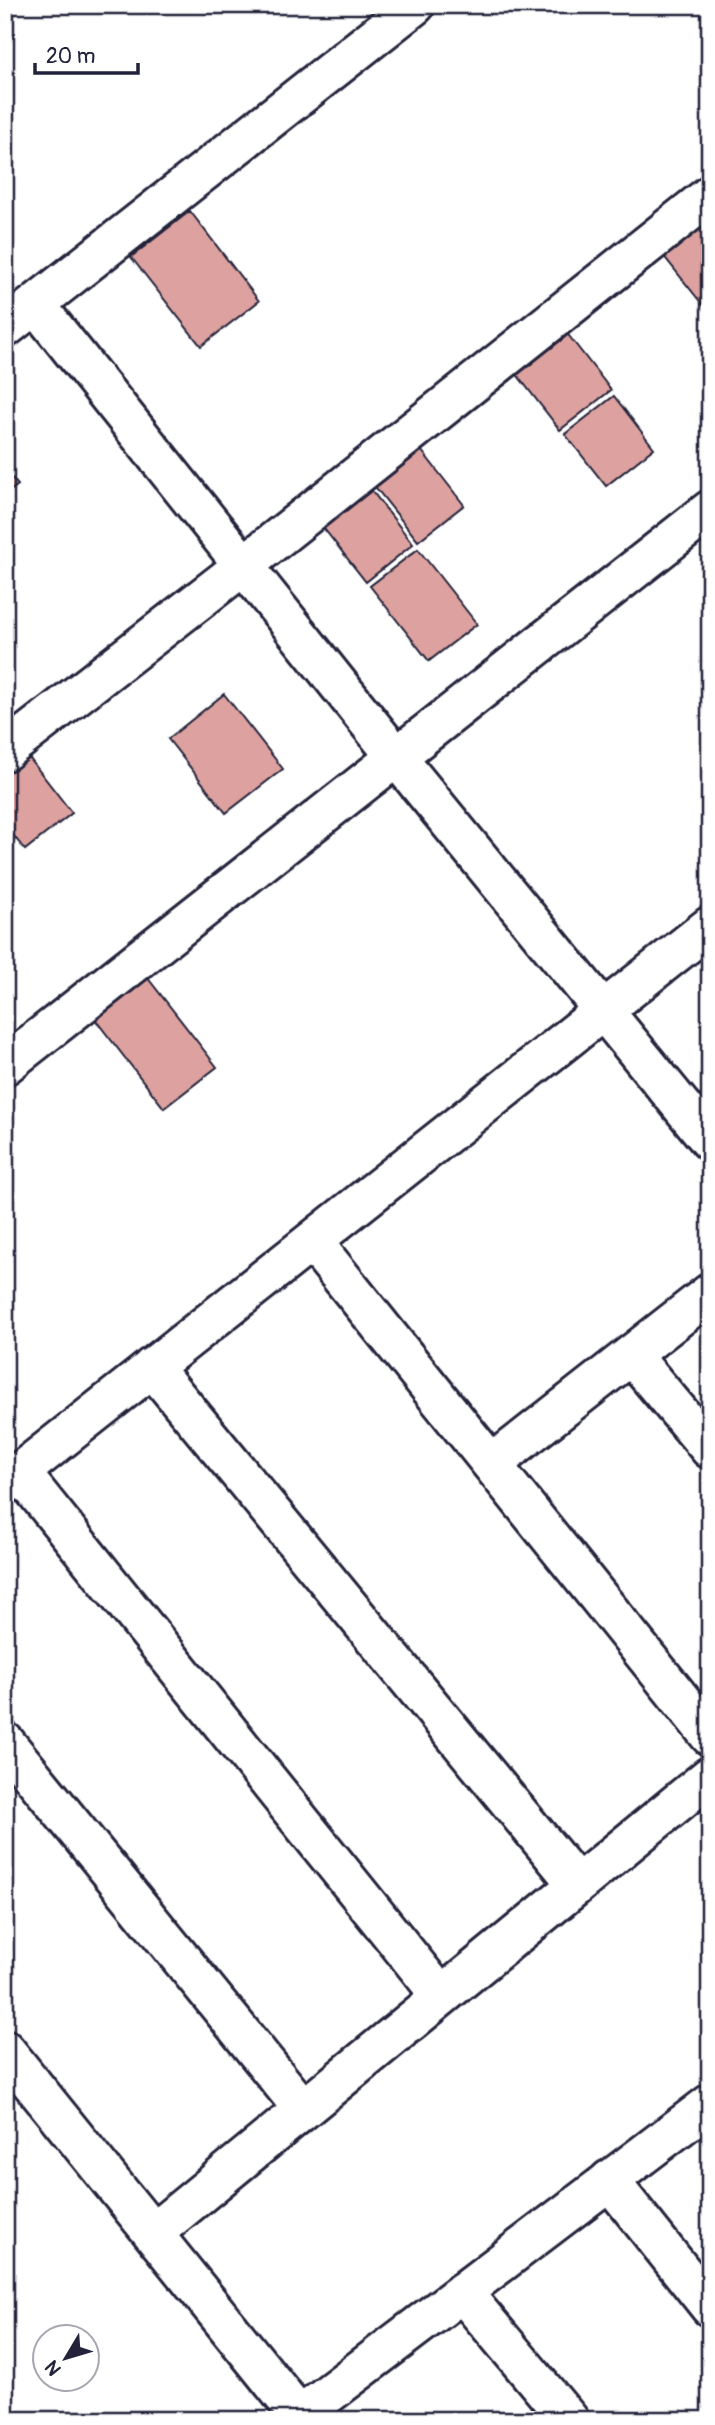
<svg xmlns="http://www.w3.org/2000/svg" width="715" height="2425" font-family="Pangolin,sans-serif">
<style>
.building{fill:#dda29f;stroke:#22223b;stroke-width:2}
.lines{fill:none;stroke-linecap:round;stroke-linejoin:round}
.street-casing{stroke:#22223b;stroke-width:44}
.street{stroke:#fff;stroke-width:38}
</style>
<rect width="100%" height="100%" fill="#fff"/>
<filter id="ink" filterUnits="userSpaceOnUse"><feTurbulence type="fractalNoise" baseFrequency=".0143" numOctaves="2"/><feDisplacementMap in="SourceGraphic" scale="14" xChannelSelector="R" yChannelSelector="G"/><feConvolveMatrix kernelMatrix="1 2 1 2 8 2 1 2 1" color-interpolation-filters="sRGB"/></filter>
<g filter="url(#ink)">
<!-- building -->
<path class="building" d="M190,211L259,301L201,346L131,257Z
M710,212V314L655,245Z
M559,323L611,390L560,430L508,363Z
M614,396L654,448L606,486L565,434Z
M411,437L464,505L418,541L365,474Z
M5,470L18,485L5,495Z
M362,478L413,544L366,582L314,516Z
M418,549L477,624L429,661L370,586Z
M224,694L283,769L226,813L168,739Z
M23,750L72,813L25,850L5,825V764Z
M140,968L217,1067L164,1108L87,1009Z"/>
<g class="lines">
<!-- street casing -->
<g class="street-casing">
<path id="street" d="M36,305L397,758L710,1141
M5,328L415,5
M5,751L243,566L710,195
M5,1065L710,510
M312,1241L710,1736
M631,1355L710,1449
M152,1367L577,1884
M492,1464L710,1293
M20,1472L441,1996
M5,1484L710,926
M5,1742L303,2109
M5,2050L303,2420
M609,2180L710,2307
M153,2233L710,1776
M462,2292L569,2420
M294,2420L710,2104"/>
</g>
<!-- street -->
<use href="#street" class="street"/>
</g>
</g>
<!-- margin -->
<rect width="715" height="2425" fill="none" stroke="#fff" stroke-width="28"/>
<rect x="14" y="14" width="687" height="2397" fill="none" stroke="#22223b" stroke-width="2.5" filter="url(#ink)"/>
<!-- north arrow -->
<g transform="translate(66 2358) rotate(232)"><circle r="33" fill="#ffffff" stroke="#a7a7b1" stroke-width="2"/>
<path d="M0-5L12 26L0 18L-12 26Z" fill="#22223b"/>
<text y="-10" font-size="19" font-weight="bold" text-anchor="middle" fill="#22223b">N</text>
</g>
<!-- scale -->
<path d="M35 63v10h103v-10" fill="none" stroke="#22223b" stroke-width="3.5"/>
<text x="46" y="63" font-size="21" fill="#22223b" stroke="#ffffff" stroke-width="5" paint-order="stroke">20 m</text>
</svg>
